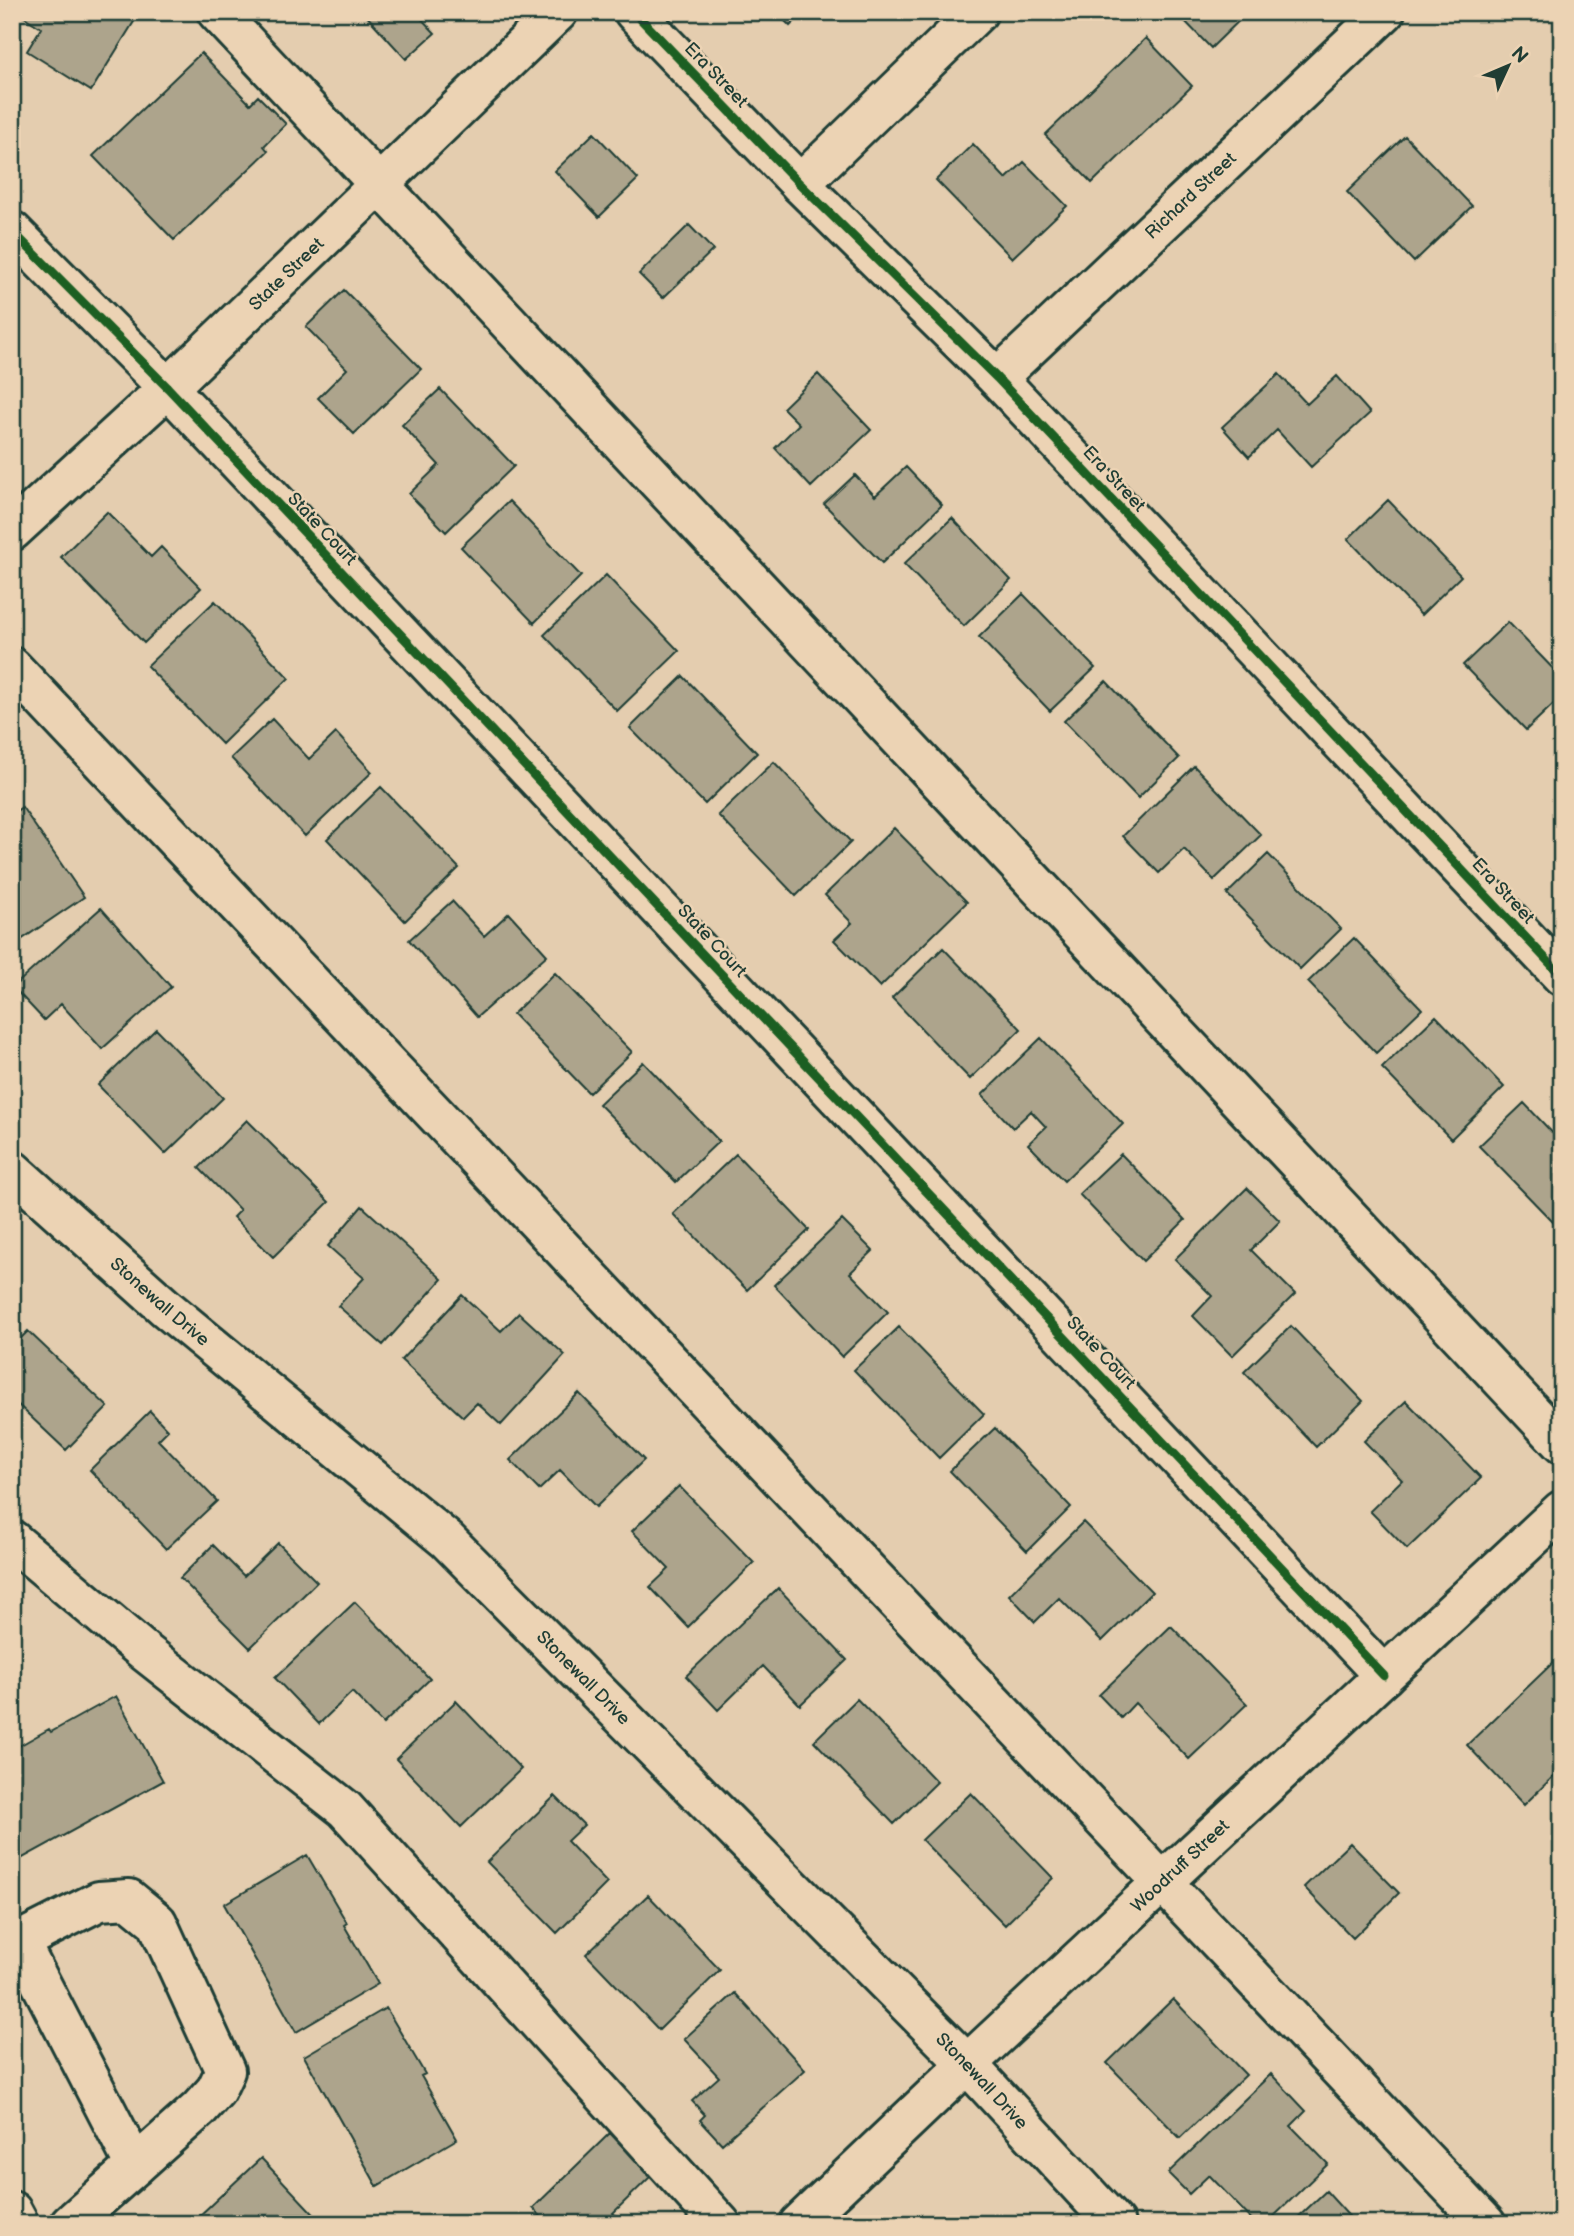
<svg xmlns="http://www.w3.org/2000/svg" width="1574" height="2236" font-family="'Balsamiq Sans',sans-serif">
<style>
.building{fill:#ada48c;stroke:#1f3d34;stroke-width:2}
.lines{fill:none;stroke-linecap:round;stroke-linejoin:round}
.minor-casing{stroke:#1f3d34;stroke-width:44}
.minor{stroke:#ecd3b4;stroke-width:38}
.cycleway-casing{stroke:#ecd3b4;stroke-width:13}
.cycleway{stroke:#1b5e20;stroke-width:9}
.labels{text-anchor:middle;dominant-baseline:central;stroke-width:5;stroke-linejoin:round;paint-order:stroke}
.street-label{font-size:18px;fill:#1f3d34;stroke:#ecd3b4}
</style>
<rect width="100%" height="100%" fill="#e4cdaf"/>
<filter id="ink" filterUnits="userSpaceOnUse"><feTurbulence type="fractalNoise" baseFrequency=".0143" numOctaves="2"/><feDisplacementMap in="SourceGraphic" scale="14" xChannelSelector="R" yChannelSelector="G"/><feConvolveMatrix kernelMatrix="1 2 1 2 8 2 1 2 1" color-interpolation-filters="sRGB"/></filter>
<g filter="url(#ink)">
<!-- building -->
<path class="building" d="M17,12H123L135,20L91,91L27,51L41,28Z
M363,12H415L435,33L406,59Z
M776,12H804L790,26Z
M1176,12H1248L1211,48Z
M1146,38L1192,86L1092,183L1045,135Z
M201,53L250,104L258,96L286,124L264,146L268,151L174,240L93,156Z
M594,133L638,179L599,217L555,171Z
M1405,136L1472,206L1414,262L1347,192Z
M973,144L1006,179L1024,162L1067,206L1012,258L936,180Z
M689,225L713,250L663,298L639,274Z
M344,290L421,369L354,434L318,398L347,369L306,327Z
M818,374L871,430L811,487L775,448L799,424L783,408Z
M1279,374L1307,404L1337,376L1370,413L1311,467L1277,430L1249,457L1222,427Z
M440,389L514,466L446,532L409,494L439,465L402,425Z
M906,467L942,505L882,563L824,504L855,475L875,496Z
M1388,500L1461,576L1421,615L1348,539Z
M509,501L581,576L534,623L461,547Z
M107,512L151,557L161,547L201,588L144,643L61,557Z
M952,518L1011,580L964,626L904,564Z
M606,575L679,651L617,711L544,635Z
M1023,594L1095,668L1050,711L979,637Z
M215,601L289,678L222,744L147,666Z
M1508,622L1562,678V696L1526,730L1463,665Z
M683,676L757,753L705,804L630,728Z
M1106,681L1179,758L1138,798L1064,721Z
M272,719L309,759L336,733L372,772L305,836L231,758Z
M774,762L851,842L796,896L718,815Z
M1194,766L1261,835L1214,880L1184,849L1159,873L1123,836Z
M381,787L459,868L405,921L327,839Z
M22,807L84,897L12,946V814Z
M894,828L967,902L880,987L834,940L852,923L825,895Z
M1268,854L1341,929L1300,969L1227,894Z
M452,901L484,936L509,913L547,955L477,1017L409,940Z
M101,908L171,987L102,1049L61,1004L44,1020L13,987Z
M1354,938L1422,1009L1376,1053L1308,982Z
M943,948L1021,1029L970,1079L892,998Z
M555,973L632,1052L589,1093L513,1014Z
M1436,1016L1504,1087L1451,1139L1382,1068Z
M156,1029L223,1098L165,1154L98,1085Z
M1041,1038L1123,1124L1064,1181L1028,1144L1046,1127L1031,1111L1013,1128L982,1095Z
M643,1062L719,1141L676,1182L599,1104Z
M1524,1103L1562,1143V1216L1554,1223L1479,1146Z
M247,1120L329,1202L273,1257L233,1217L240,1210L199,1168Z
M736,1154L809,1230L747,1290L673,1214Z
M1121,1154L1185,1220L1143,1261L1079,1194Z
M1247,1188L1280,1221L1251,1250L1295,1294L1232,1356L1193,1316L1212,1296L1175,1259Z
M362,1206L442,1279L383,1345L338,1306L364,1278L328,1246Z
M842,1220L873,1251L850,1273L888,1312L842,1357L774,1285Z
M462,1295L501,1331L519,1313L565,1355L501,1425L477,1403L463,1417L401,1360Z
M1291,1326L1363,1401L1316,1447L1244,1372Z
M899,1327L984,1414L939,1458L854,1370Z
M28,1331L108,1407L66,1450L12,1399V1347Z
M579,1393L644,1460L596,1507L560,1470L539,1490L510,1460Z
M1406,1401L1481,1478L1407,1549L1370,1511L1402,1480L1364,1441Z
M150,1411L168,1430L158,1440L217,1501L166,1549L90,1470Z
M995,1428L1071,1507L1027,1551L950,1471Z
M679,1486L754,1563L688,1627L650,1587L669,1569L632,1531Z
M1083,1522L1152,1592L1102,1641L1059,1598L1035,1622L1009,1595Z
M278,1543L317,1582L250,1648L180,1578L213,1545L244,1576Z
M778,1588L847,1660L800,1705L763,1666L718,1710L686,1676Z
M355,1602L430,1679L383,1724L352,1692L319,1724L275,1678Z
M1171,1626L1247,1704L1189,1759L1135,1703L1121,1718L1099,1695Z
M1562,1654V1768L1524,1805L1467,1745Z
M116,1696L163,1781L21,1859L12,1844V1750L49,1729L51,1732Z
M857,1699L937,1782L894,1824L814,1741Z
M456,1701L521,1769L461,1827L396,1759Z
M971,1793L1053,1878L1005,1925L922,1840Z
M555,1796L584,1825L567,1841L607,1883L557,1933L487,1862Z
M1350,1843L1399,1893L1353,1938L1304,1887Z
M307,1855L347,1923L344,1925L378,1984L296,2032L224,1904Z
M648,1895L720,1970L659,2030L586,1954Z
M735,1993L805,2070L722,2144L700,2120L705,2115L692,2101L719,2077L684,2039Z
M1173,1999L1246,2075L1180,2138L1107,2063Z
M386,2008L425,2074L421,2076L457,2139L377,2186L304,2056Z
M1271,2074L1306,2111L1291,2126L1328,2164L1266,2224H1256L1209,2175L1189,2194L1168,2173Z
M610,2133L651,2176L613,2213L624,2224H548L533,2208Z
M261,2158L323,2224H192L198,2217Z
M1326,2191L1356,2224H1291Z"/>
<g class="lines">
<!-- minor casing -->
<g class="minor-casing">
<g id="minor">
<path d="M217,12L1562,1444"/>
<path d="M634,12L800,184L997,378L1562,976"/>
<path d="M800,184L978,12"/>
<path d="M12,231L168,388L1384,1676"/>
<path id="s1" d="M997,378L1385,12"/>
<path id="s2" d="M12,531L168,388L558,12"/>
<path d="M12,667L1486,2224"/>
<path id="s3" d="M12,1170L167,1309L447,1540L967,2064L1115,2224"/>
<path d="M12,1540L145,1652L345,1809L721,2224"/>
<path d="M19,1941L135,2166"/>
<path d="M12,1945L99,1901L129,1899L157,1922L225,2071L216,2090L199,2109L70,2224"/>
<path d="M12,2211L19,2224"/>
<path id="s4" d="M799,2224L967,2064L1562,1510"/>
</g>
</g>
<!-- minor -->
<use href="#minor" class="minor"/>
<!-- cycleway casing -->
<g class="cycleway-casing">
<path id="cycleway" d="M634,12L800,184L997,378L1562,976
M12,231L168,388L1384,1676"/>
</g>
<!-- cycleway -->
<use href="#cycleway" class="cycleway"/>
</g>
</g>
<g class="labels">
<!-- street labels -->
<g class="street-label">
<text transform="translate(716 75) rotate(46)">Era Street</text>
<text stroke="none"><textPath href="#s1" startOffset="266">Richard Street</textPath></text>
<text stroke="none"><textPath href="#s2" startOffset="376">State Street</textPath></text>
<text transform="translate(1114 479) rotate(47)">Era Street</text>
<text transform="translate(322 529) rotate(47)">State Court</text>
<text transform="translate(1503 891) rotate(47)">Era Street</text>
<text transform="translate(712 941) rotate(47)">State Court</text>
<text stroke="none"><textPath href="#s3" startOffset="198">Stonewall Drive</textPath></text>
<text transform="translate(1101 1353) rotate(47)">State Court</text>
<text stroke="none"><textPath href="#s3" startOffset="765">Stonewall Drive</textPath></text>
<text stroke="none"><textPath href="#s4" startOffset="523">Woodruff Street</textPath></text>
<text stroke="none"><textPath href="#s3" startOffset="1332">Stonewall Drive</textPath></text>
</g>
</g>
<!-- margin -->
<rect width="1574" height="2236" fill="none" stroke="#ecd3b4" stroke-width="42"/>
<rect x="21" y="21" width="1532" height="2194" fill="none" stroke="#1f3d34" stroke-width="2.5" filter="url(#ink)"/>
<!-- north arrow -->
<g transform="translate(1508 66) rotate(46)" stroke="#ecd3b4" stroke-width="5" paint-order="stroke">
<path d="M0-5L12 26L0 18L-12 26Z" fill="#1f3d34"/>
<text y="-10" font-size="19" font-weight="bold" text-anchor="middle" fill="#1f3d34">N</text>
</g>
</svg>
